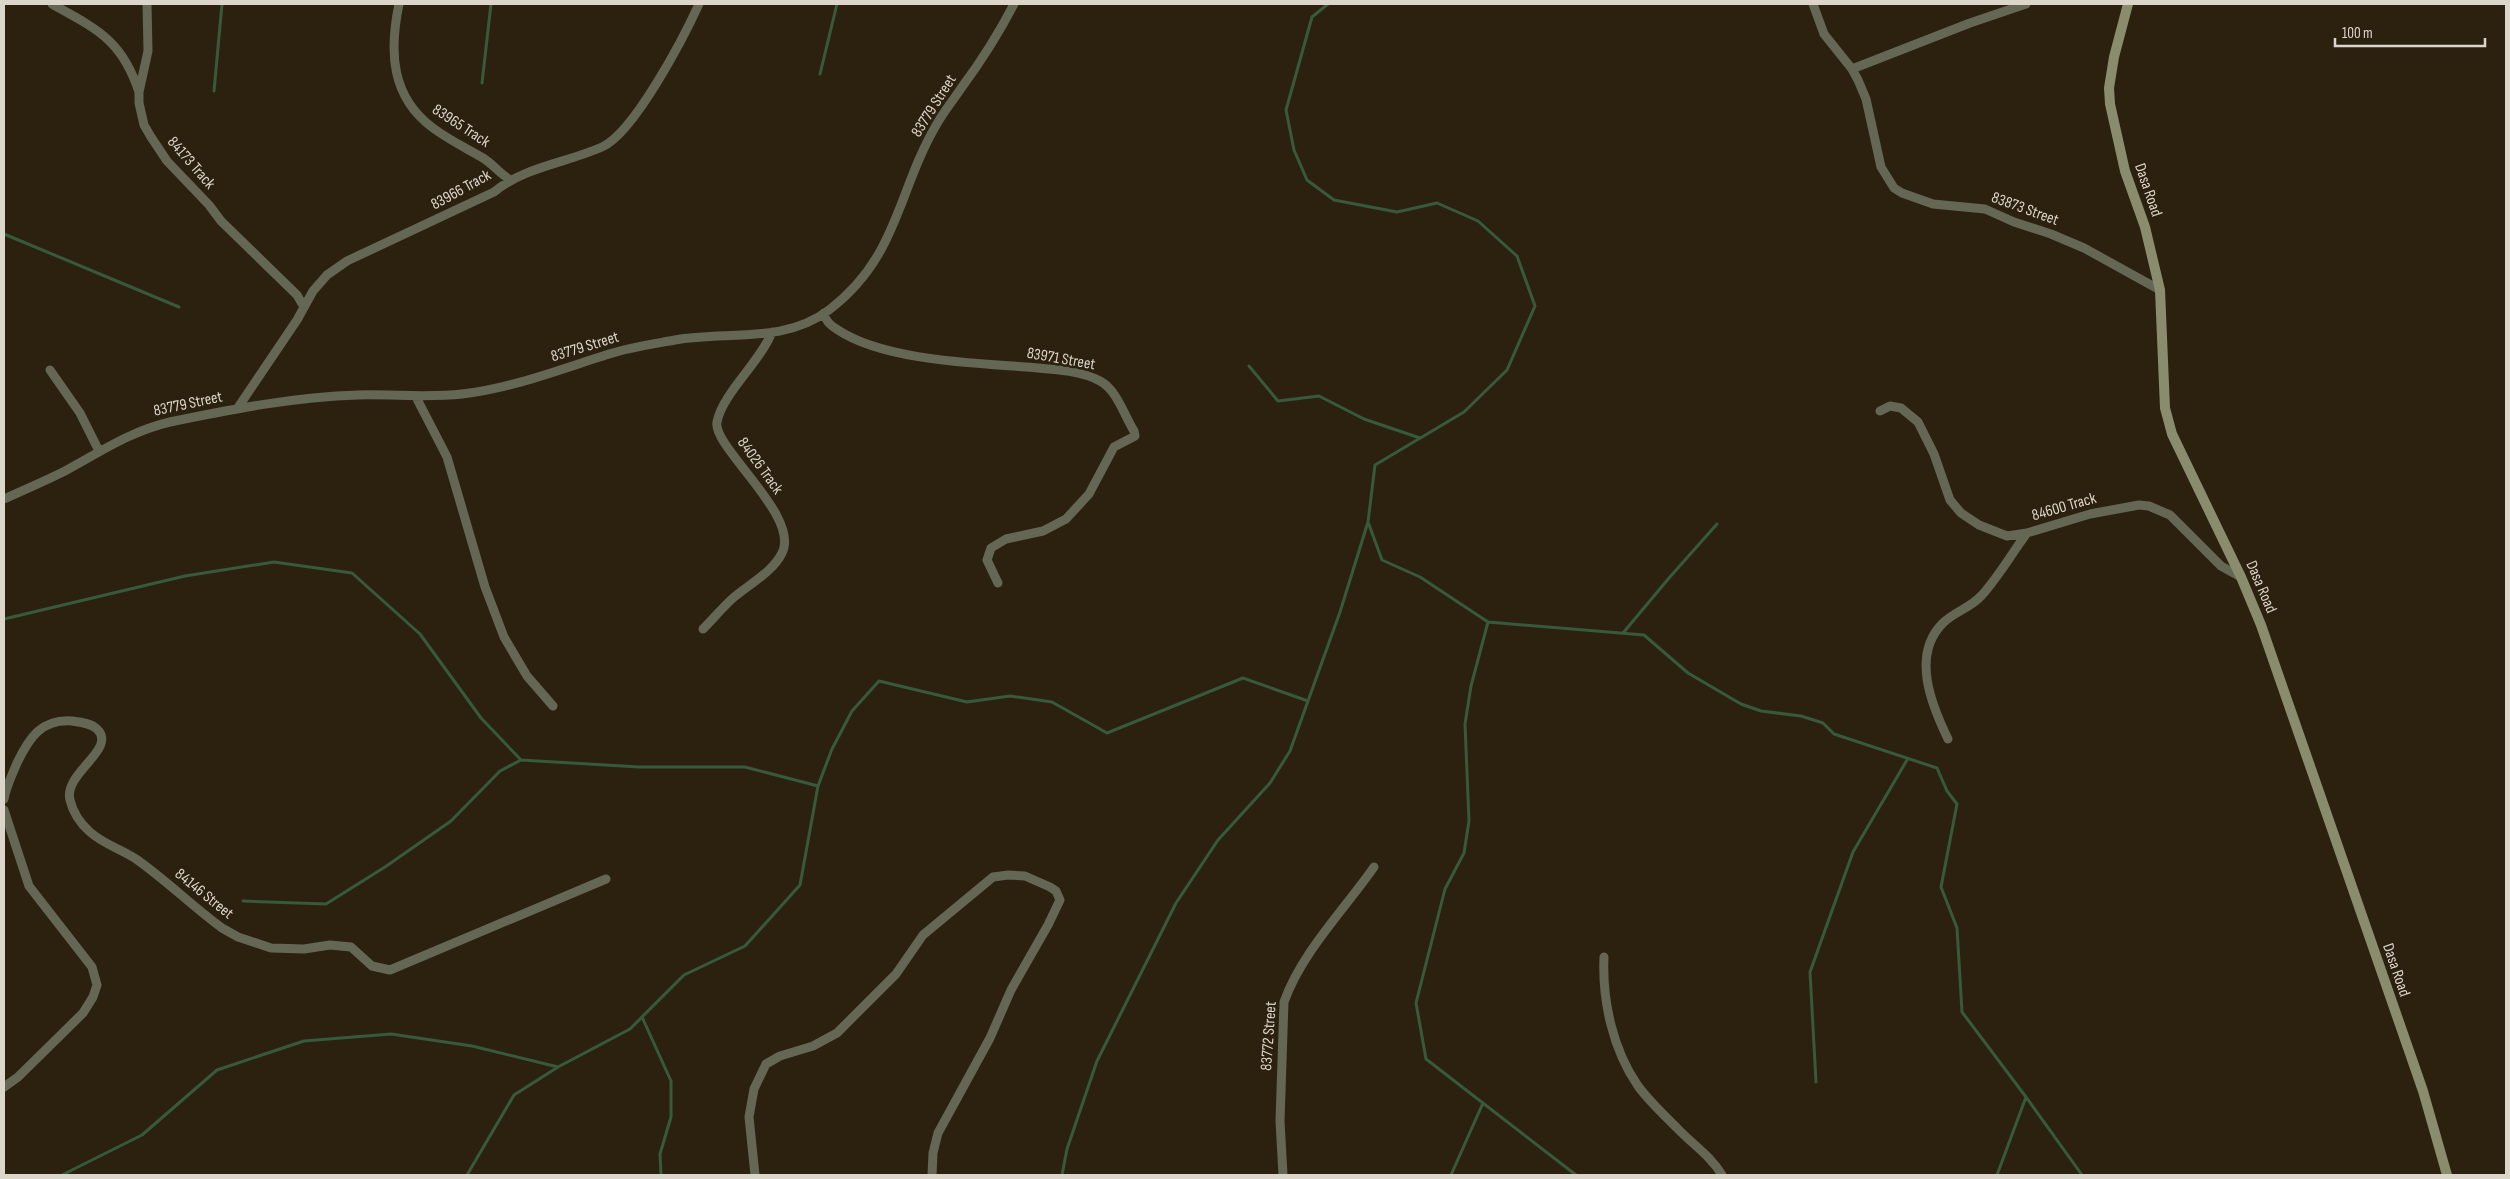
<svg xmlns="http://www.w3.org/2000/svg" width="2510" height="1179" font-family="'Sofia Sans Condensed',sans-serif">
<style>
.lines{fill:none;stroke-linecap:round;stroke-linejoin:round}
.stream{stroke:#365a3a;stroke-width:3}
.street{stroke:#646753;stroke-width:9}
.secondary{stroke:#898d6e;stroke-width:10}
.labels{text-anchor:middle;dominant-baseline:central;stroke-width:5;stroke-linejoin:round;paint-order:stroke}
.street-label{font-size:16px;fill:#dcd5ca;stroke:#2c210f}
</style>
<rect width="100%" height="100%" fill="#2c210f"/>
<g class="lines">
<!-- stream -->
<path class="stream" d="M1328,4L1312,17L1286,110L1294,150L1307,180L1334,200L1397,212L1437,203L1478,221L1517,256L1535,306L1507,370L1464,412L1375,465L1368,522L1382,560L1420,577L1488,622L1644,635L1688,673L1741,704L1761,711L1801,716L1823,723L1834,734L1937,768L1947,791L1957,804L1941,887L1957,928L1962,1012L2026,1097L1997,1175
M820,74L837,4
M482,83L491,4
M214,91L222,4
M4,234L179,307
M1249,366L1278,401L1319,396L1364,419L1420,438
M4,619L185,576L274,562L352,573L420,634L481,718L521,760L639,767H745L818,786
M1488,622L1471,686L1465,724L1469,821L1464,853L1445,889L1416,1003L1426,1059L1576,1175
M1623,633L1669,578L1717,524
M243,901L326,904L385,867L451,821L500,771L521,760
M642,1017L671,1081V1117L660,1154L661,1175
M1816,1082L1810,972L1853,852L1907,760
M2026,1097L2082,1175
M62,1175L142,1135L217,1070L304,1041L391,1034L472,1046L558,1067
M467,1175L514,1095L558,1067L630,1029L684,975L745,946L800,885L818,786L832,749L852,711L879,681L967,702L1010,696L1052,702L1107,733L1243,678L1308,701
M1062,1175L1067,1149L1097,1061L1176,903L1218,840L1270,783L1290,751L1340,612L1368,522
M1451,1175L1483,1103"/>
<!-- street -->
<path class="street" d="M52,4C97,29 122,40 139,92
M147,4L148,51L139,92V103L144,125L151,137L167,161L209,205L221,221L297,295L304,307
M399,4C389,52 391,97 433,128C449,140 466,148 483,158C493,164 499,173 509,179
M1813,4L1824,34L1852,69L1858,80L1866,99L1881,167L1894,188L1902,193L1933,204L1985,209L2014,222L2051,234L2084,248L2160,290
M1852,69L1970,23L2026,4
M824,313C825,321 831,326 838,330C883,360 972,363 1026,367C1049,369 1080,370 1100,381C1117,390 1124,415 1134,431L1135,436L1114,447L1089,494L1066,519L1043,531L1006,539L991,548L987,560L998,583
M50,370L80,413L99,451
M416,397L447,457L485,587L504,637L527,676L553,706
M237,409L297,320L313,291L327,275L347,261L494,192C524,167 566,163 602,147C634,133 684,37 699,4
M1880,411L1890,406L1901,408L1918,422L1934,454L1950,500L1961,513L1979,525L2007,536L2027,533L2090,514L2139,505L2149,506L2170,515L2221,566L2241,577
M4,499C24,490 45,481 65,471C100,452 131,431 170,422C232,409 295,397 358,395C393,394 427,398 462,394C513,388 561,369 609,354C631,347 653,344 675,340C727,331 784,344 829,310C899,257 897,190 938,122C945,110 954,99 962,87C982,60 999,33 1014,4
M703,629C713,619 722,608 732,599C748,585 773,572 782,553C801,516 712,447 717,422C722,394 761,361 772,332
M1948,739C1932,706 1911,656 1942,624C1953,612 1971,608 1982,595C1999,576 2012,553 2027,533
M4,799C6,787 12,775 17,763C29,738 41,719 72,721C80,722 91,723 97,729C118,749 63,773 70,800C73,813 81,824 90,832C103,844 121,849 136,859C166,880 192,906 222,928L238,937L271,948L304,949L330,945L351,947L372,966L390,970L606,879
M4,810L29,886L92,967L97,985L93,997L83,1013L18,1077L4,1087
M1604,957C1602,1001 1613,1050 1638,1086C1649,1101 1664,1115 1677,1128C1692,1144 1711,1156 1722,1175
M755,1175L749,1117L754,1089L766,1064L780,1056L813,1046L837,1033L896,974L923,935L993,877L1008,875L1025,876L1050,887L1056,891L1060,900L1048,925L1011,990L990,1038L938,1133L933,1153L932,1175
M1283,1175L1280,1121L1284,1002C1302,952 1344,910 1374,867"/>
<!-- secondary -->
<path class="secondary" d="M2128,4L2114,57L2109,88L2110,104L2125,171L2145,227L2160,290L2165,408L2172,434L2241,577L2261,625L2423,1091L2447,1175"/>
</g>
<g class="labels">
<!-- street labels -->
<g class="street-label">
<text transform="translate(934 106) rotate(-58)">83779 Street</text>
<text transform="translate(461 126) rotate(33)">83965 Track</text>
<text transform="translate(191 163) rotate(49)">84173 Track</text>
<text transform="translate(461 190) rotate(-29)">83966 Track</text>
<text transform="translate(2148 190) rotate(71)">Dasa Road</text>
<text transform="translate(2025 209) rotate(20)">83873 Street</text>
<text transform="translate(585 347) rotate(-17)">83779 Street</text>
<text transform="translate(1061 359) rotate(10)">83971 Street</text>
<text transform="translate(188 404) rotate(-12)">83779 Street</text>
<text transform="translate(760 466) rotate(54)">84026 Track</text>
<text transform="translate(2064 507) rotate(-16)">84600 Track</text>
<text transform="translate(2261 587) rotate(67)">Dasa Road</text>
<text transform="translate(204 894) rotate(39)">84146 Street</text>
<text transform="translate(2396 970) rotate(71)">Dasa Road</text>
<text transform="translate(1269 1036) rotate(-86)">83772 Street</text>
</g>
</g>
<!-- border -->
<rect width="2510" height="1179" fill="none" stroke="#dcd5ca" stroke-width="10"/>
<!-- scale -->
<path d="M2335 38v8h150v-8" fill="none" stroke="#dcd5ca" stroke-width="2.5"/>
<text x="2342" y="38" font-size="15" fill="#dcd5ca" stroke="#2c210f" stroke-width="4" paint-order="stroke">100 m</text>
</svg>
